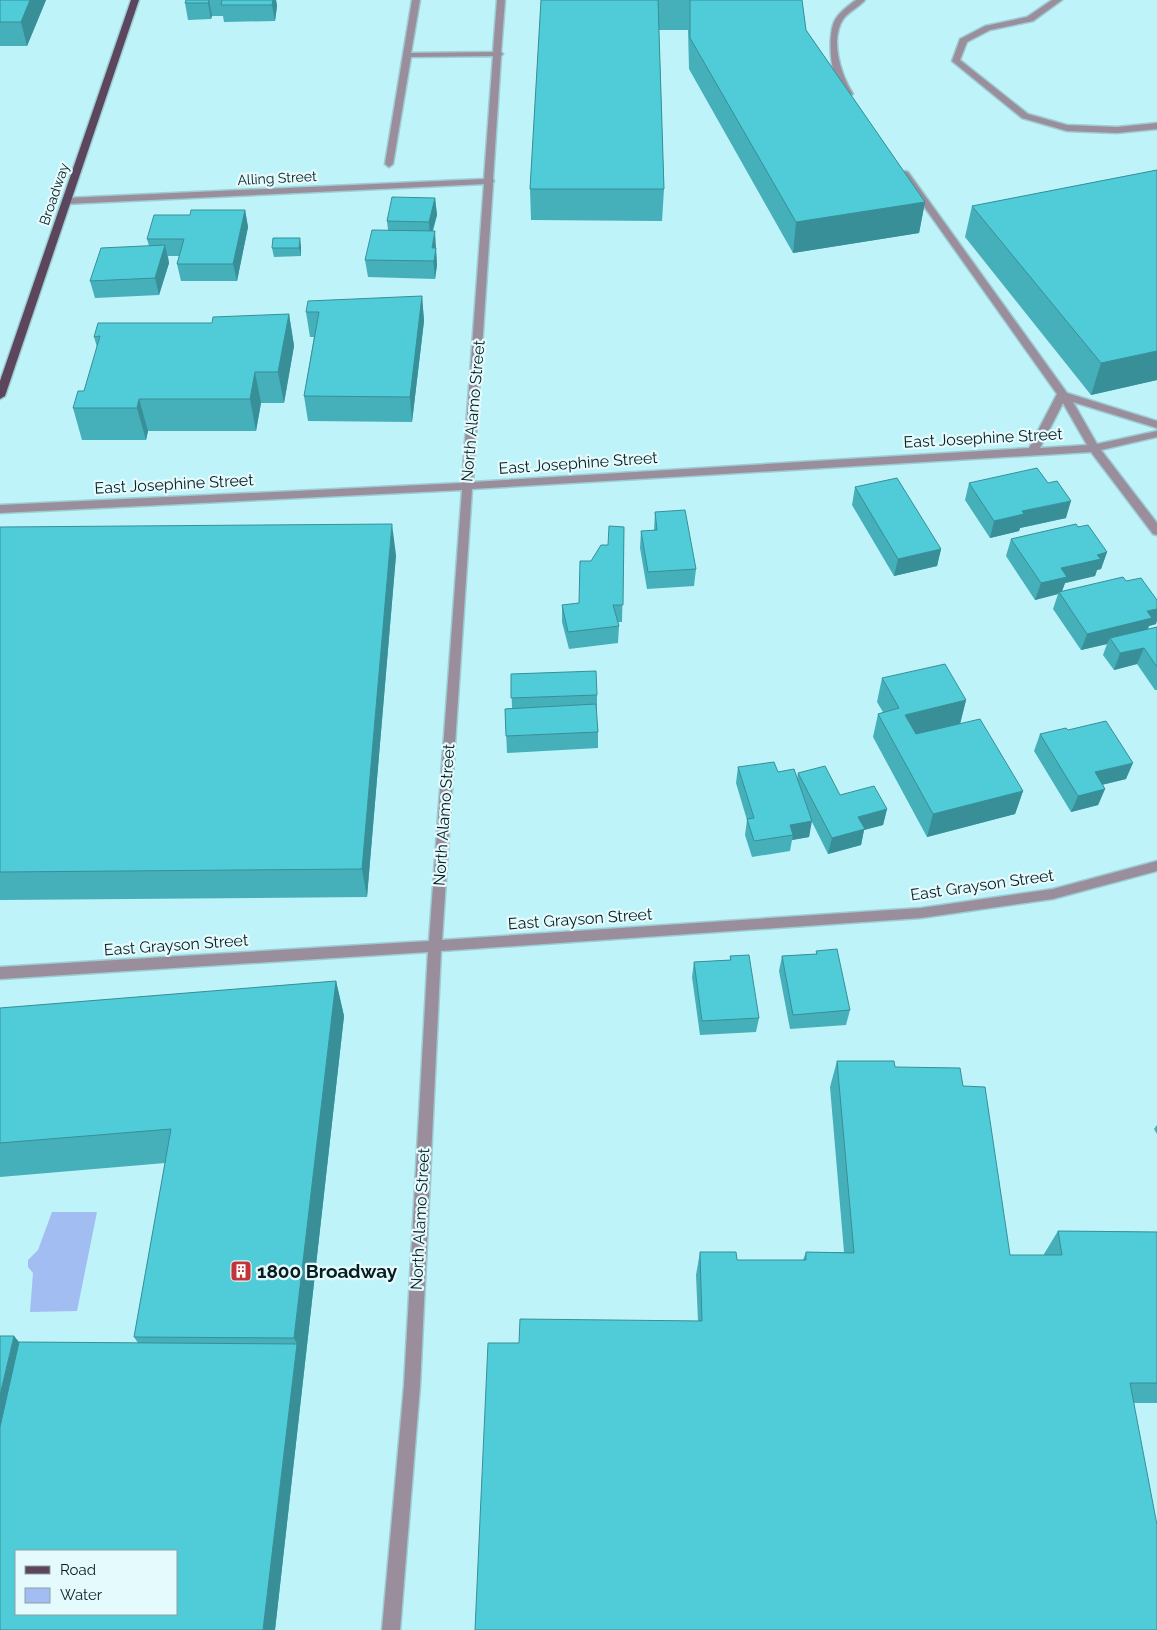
<svg xmlns="http://www.w3.org/2000/svg" width="1157" height="1630" font-family="Raleway,sans-serif">
<style>
.water{fill:#a2bdf2}
.lines{fill:none;stroke-linecap:round;stroke-linejoin:round}
.minor-casing{stroke:#9dccd2;stroke-width:3}
.major-casing{stroke:#9dccd2;stroke-width:3}
.minor{fill:#9b8e9c;fill-rule:evenodd}
.major{fill:#5b465d;fill-rule:evenodd}
.wall{fill:#45afba}
.shaded-wall{fill:#388f97}
.building{fill:#50ccd8;stroke:#388f97;fill-rule:evenodd}
.labels{text-anchor:middle;dominant-baseline:central;stroke-width:4.5;stroke-linejoin:round;paint-order:stroke}
.far-street-label{font-size:14px;fill:#081d1f;stroke:#e5fafc}
.street-label{font-size:16px;fill:#081d1f;stroke:#e5fafc}
.near-poi-label{font-size:19px;font-weight:bold;fill:#081d1f;stroke:#e5fafc;text-anchor:start}
</style>
<rect width="100%" height="100%" fill="#bef3f9"/>
<!-- water -->
<path class="water" d="M52,1212H97L77,1311L30,1312L33,1273L28,1267V1260L38,1250Z"/>
<g class="lines">
<!-- minor casing -->
<g class="minor-casing">
<path id="minor" d="M412,0H420L411,53L493,52L497,0H505L501,52L503,54L501,56L493,179L494,181L493,183L473,482L1029,448L1057,394L901,174L905,171L908,172L1067,393L1157,421V428L1073,402L1097,444L1157,431V437L1101,450L1157,523V535L1153,534L1091,452L472,489L442,940L921,908L1053,889L1157,861V871L1053,899L921,918L441,951L420,1386L400,1630H382L404,1386L428,952L0,979V967L429,941L462,490L0,513V505L462,483L484,184L66,204L62,201L66,198L484,179L493,56L411,57L393,164L389,167L385,164ZM1063,403L1087,445L1040,448Z
M856,0H865C859,7 850,11 844,18C829,39 841,75 853,94L849,96C830,88 827,39 834,22C838,13 848,6 856,0Z
M1052,0H1062L1033,21L990,30L967,42L960,60L1028,114L1067,125L1117,127L1157,123V129L1117,133L1067,131L1022,118L952,61L960,39L985,26L1027,17Z"/>
</g>
<!-- major casing -->
<g class="major-casing">
<path id="major" d="M131,0H139L5,396L0,399V381Z"/>
</g>
<!-- minor -->
<use href="#minor" class="minor"/>
<!-- major -->
<use href="#major" class="major"/>
</g>
<!-- wall -->
<path class="wall" d="M0,0H46L27,46H0Z
M186,0H276L277,6L275,21L224,22L223,16H212L211,19L188,20L185,3Z
M541,0H802L806,30L925,202L919,233L793,253L689,69L688,30H659L664,189L662,221L531,220L530,189Z
M1157,170V380L1091,395L965,237L972,206Z
M435,198L437,215L433,231L436,248V252L437,265L435,279L368,277L365,260L388,230L387,221Z
M245,210L248,227L237,281H181L177,264L179,256H168L169,263L159,295L95,298L90,281L149,246L147,239L190,215Z
M301,246V256L274,257L272,248Z
M422,296L424,321L412,422L308,421L304,396L314,337H310L306,312Z
M289,314L294,346L284,403H261L256,431H148L146,440H82L73,408L84,391L97,347L94,337Z
M969,483L1066,518L1020,528L1019,531L990,538L965,500Z
M855,487L941,549L937,566L894,576L852,505Z
M655,512L696,569L694,586L647,589L640,548L641,531H654Z
M0,527L396,555L367,897L0,900Z
M624,527L622,622H618L619,626L618,643L569,649L562,622V605L579,603L591,561L608,545Z
M1078,527L1107,552L1101,569L1097,570L1095,576L1065,583L1062,591L1156,624L1149,626L1148,629L1157,627V690H1155L1137,664L1114,670L1103,655L1107,644L1081,650L1053,609L1058,594L1035,600L1006,556L1011,539Z
M511,674L597,695V712H596L598,732V748L507,753L505,709L512,708Z
M882,678L966,700L960,724L1023,791L1015,814L927,837L873,737L878,714L883,712L877,702Z
M1068,730L1126,779L1102,785L1105,789L1098,805L1071,812L1034,751L1040,734Z
M738,767L778,772L797,779L798,773L840,795L887,809L883,825L864,830L861,845L828,854L811,820L809,837L792,840L790,851L752,857L745,835L747,820L736,783Z
M816,951L850,1010L846,1025L790,1029L779,971L782,956L816,954Z
M730,956L759,1018L756,1032L700,1035L692,977L694,962L730,960Z
M336,981L344,1016L275,1630H0L14,1336L19,1342L138,1343L134,1337L165,1163L0,1177V1008Z
M837,1061L895,1067L963,1086L1010,1255H1044V1254L1058,1231L1157,1232V1403H1134L519,1343L698,1321L696,1275L700,1252L737,1260H803L806,1252H844L830,1087Z
M1157,1125V1134L1154,1129Z"/>
<!-- shaded-wall -->
<path class="shaded-wall" d="M30,0H46L27,46L21,22Z
M209,0L212,16L211,19L208,3Z
M273,0H276L277,6L275,21L272,5Z
M435,198L437,215L430,239L429,222Z
M925,202L919,233L793,253L796,222Z
M245,210L248,227L237,281L233,264Z
M435,231L437,265L435,279L432,248Z
M300,238L301,246V256L299,248Z
M165,245L169,263L159,295L155,278Z
M422,296L424,321L412,422L410,397Z
M289,314L294,346L284,403L278,372Z
M1157,351V380L1091,395L1101,363Z
M255,372L261,403L256,431L250,399Z
M139,399L148,431L146,440L137,408Z
M1071,501L1066,518L1020,528L1019,531L990,538L994,521L1022,511Z
M392,524L396,555L367,897L362,869Z
M941,549L937,566L894,576L898,559Z
M1107,552L1101,569L1097,570L1095,576L1065,583L1061,594L1059,592L1058,594L1035,600L1041,583L1061,568L1097,555Z
M1157,609V621L1156,624L1149,626L1145,635L1110,638L1107,644L1081,650L1087,634L1147,611Z
M1144,648L1137,664L1114,670L1120,653Z
M966,700L960,724L899,738L905,715Z
M1133,763L1126,779L1088,788L1095,772Z
M1105,789L1098,805L1071,812L1078,796Z
M1023,791L1015,814L927,837L933,814Z
M887,809L883,825L864,830L861,845L828,854L832,838L858,817Z
M812,821L809,837L792,840L793,835L790,825Z
M336,981L344,1016L275,1630H263L297,1344L294,1338Z
M14,1336L35,1363L0,1524V1395Z"/>
<!-- building -->
<path class="building" d="M0,0H30L21,22H0Z
M186,0H209L208,3H185Z
M222,0H273L272,5H221Z
M541,0H658L664,189H530Z
M690,0H802L806,30L925,202L796,222L690,38Z
M1157,170V351L1101,363L972,206Z
M392,197L435,198L429,222L387,221Z
M191,210H245L233,264H177L184,239H147L154,215H190Z
M372,230L435,231L432,248H436L434,261L365,260Z
M273,238H300L299,248H272Z
M165,245L155,278L90,281L101,248Z
M422,296L410,397L304,396L319,312H306L308,301Z
M289,314L278,372H255L250,399H139L137,408H73L78,391H84L100,336L94,337L98,323H212L213,317Z
M1037,468L1048,483L1057,481L1071,501L1022,511L1024,514L994,521L969,483Z
M897,478L941,549L898,559L855,487Z
M685,510L696,569L648,572L641,531L657,530L655,512Z
M392,524L362,869L0,872V527Z
M1076,524L1078,527L1088,525L1107,552L1097,555L1101,559L1061,568L1067,577L1041,583L1011,539Z
M609,526L624,527L623,605H613L619,626L568,632L562,605L579,603L580,561H591L601,545H608Z
M1123,577L1126,581L1141,578L1157,600V609L1147,611L1152,618L1087,634L1059,592Z
M1157,627V667L1144,648L1120,653L1110,638Z
M945,664L966,700L905,715L916,734L980,719L1023,791L933,814L878,714L899,708L882,678Z
M596,671L597,695L511,698V674Z
M596,704L598,732L506,736L505,709Z
M1106,721L1133,763L1095,772L1105,789L1078,796L1040,734L1066,728L1068,730Z
M774,762L778,772L794,769L812,821L790,825L793,835L754,841L747,819L754,818L738,767Z
M825,766L840,795L874,786L887,809L858,817L865,829L832,838L798,773Z
M837,949L850,1010L793,1015L782,956L817,954L816,951Z
M749,955L759,1018L702,1021L694,962L731,960L730,956Z
M336,981L294,1338L134,1337L171,1129L0,1143V1008Z
M837,1061H894L895,1067L960,1068L963,1086L985,1087L1010,1255H1062L1058,1231L1157,1232V1383H1130L1157,1525V1630H475L488,1343H519L520,1319L702,1321L700,1252H736L737,1260H806V1252L854,1253Z
M0,1336H14L0,1395Z
M19,1342L297,1344L263,1630H0V1427ZM16,1551H176V1614H16Z"/>
<!-- icons -->
<defs>
<g id="building-square" transform="scale(1.125)"><rect x="-9" y="-9" width="18" height="18" rx="4" fill="#c33438" stroke="#e5fafc"/><path d="M-4-6H4V6H1V3H-1V6H-4ZM-2.5-4.3h1.7v1.8h-1.7ZM.8-4.3h1.7v1.8H.8ZM-2.5-1h1.7V.8h-1.7ZM.8-1h1.7V.8H.8Z" fill="#fff"/></g>
</defs>
<g fill-rule="evenodd">
<use href="#building-square" x="241" y="1271"/>
</g>
<g class="labels">
<!-- far-street labels -->
<g class="far-street-label">
<text transform="translate(277 178) rotate(-3)">Alling Street</text>
<text transform="translate(54 194) rotate(-71)">Broadway</text>
</g>
<!-- street labels -->
<g class="street-label">
<text transform="translate(473 411) rotate(-85)">North Alamo Street</text>
<text transform="translate(983 438) rotate(-3)">East Josephine Street</text>
<text transform="translate(578 463) rotate(-4)">East Josephine Street</text>
<text transform="translate(174 484) rotate(-3)">East Josephine Street</text>
<text transform="translate(444 815) rotate(-86)">North Alamo Street</text>
<text transform="translate(982 885) rotate(-8)">East Grayson Street</text>
<text transform="translate(580 919) rotate(-4)">East Grayson Street</text>
<text transform="translate(176 945) rotate(-4)">East Grayson Street</text>
<text transform="translate(420 1219) rotate(-87)">North Alamo Street</text>
</g>
<!-- near-poi labels -->
<g class="near-poi-label">
<text x="257" y="1271">1800 Broadway</text>
</g>
</g>
<!-- legend -->
<rect x="15" y="1550" width="162" height="65" fill="#e5fafc" stroke="#8da2a4"/>
<rect x="25" y="1566" width="25" height="8" fill="#5b465d" stroke="#8da2a4"/>
<text x="60" y="1575" font-size="15" fill="#081d1f">Road</text>
<rect x="25" y="1588" width="25" height="15" fill="#a2bdf2" stroke="#8da2a4"/>
<text x="60" y="1600" font-size="15" fill="#081d1f">Water</text>
</svg>
